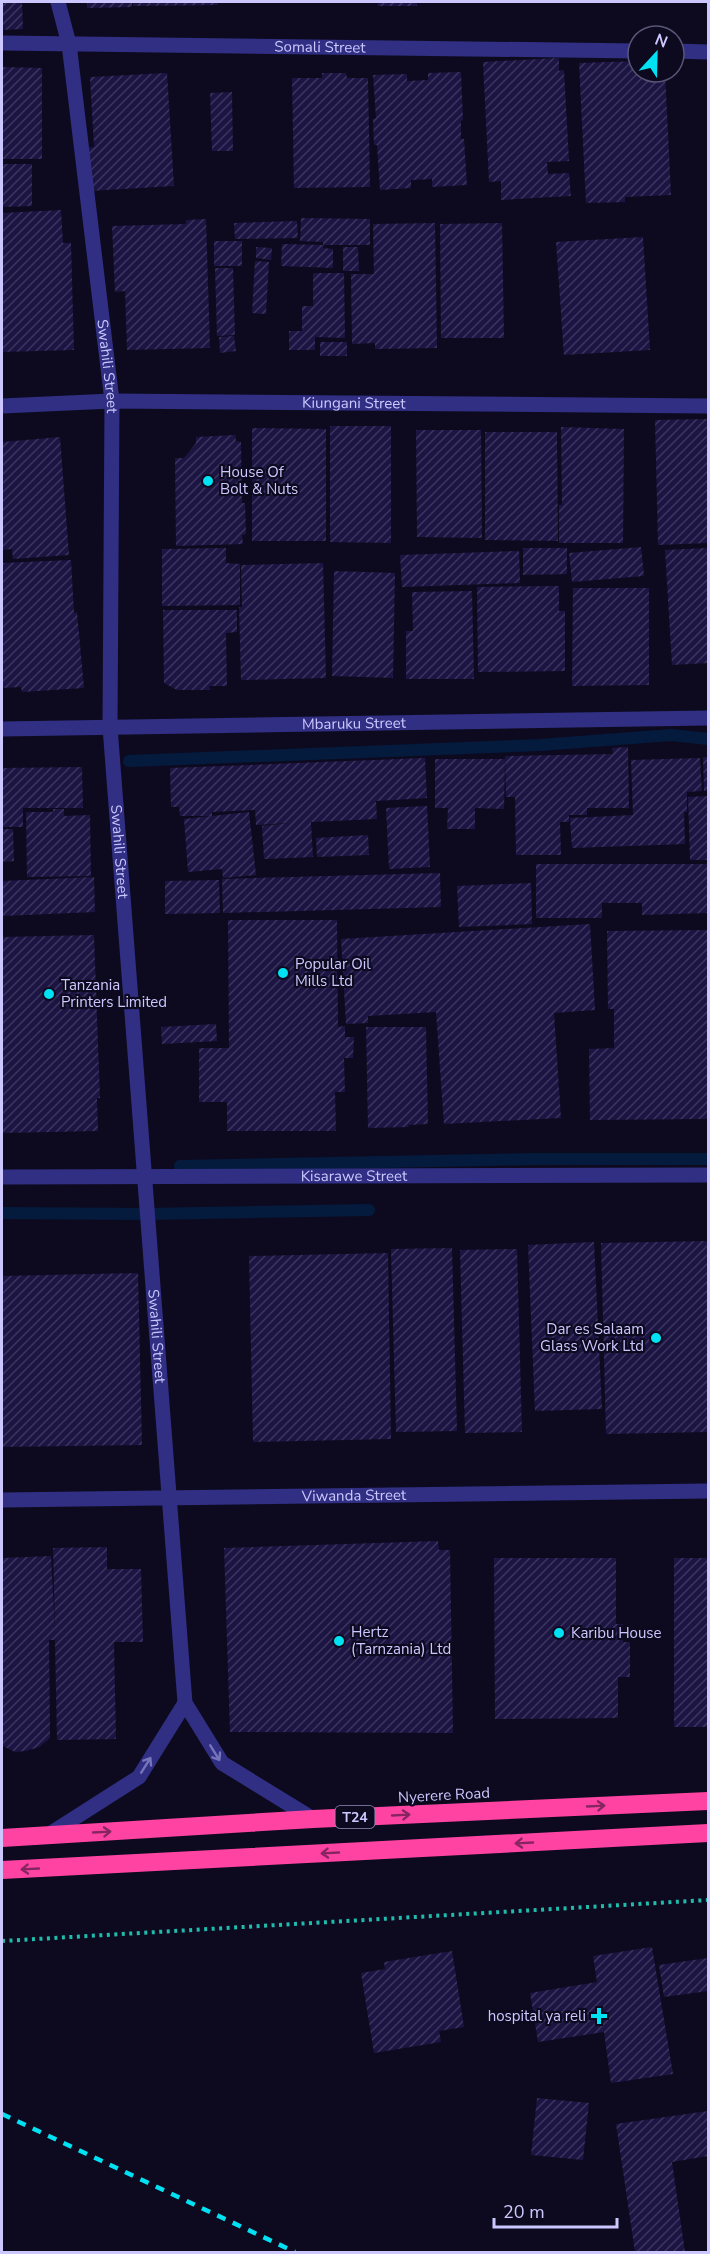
<svg xmlns="http://www.w3.org/2000/svg" width="710" height="2254" font-family="'Nunito Sans',sans-serif">
<style>
.lines{fill:none;stroke-linecap:round;stroke-linejoin:round}
.stream{stroke:#041b3e;stroke-width:12}
.building{fill:url(#building-hatch)}
.path{stroke:#20bbad;stroke-width:4;stroke-dasharray:3 4.5;stroke-linecap:butt}
.street{stroke:#302f83;stroke-width:15}
.highway{stroke:#ff43a3;stroke-width:18}
.rail{stroke:#00e2f3;stroke-width:4.5;stroke-dasharray:9 8;stroke-linecap:butt}
.oneway{stroke:#7674bb}
.oneway2{stroke:#862661}
.poi-dot{fill:#00e2f3;stroke:#0d0a1f;stroke-width:2}
.labels{text-anchor:middle;dominant-baseline:central;stroke-width:4.5;stroke-linejoin:round;paint-order:stroke}
.shield{fill:#0d0a1f;stroke:#938fbc;stroke-width:1.5}
.shield-label{font-size:14px;font-weight:bold;fill:#ccc8ff}
.street-label{font-size:15px;fill:#ccc8ff;stroke:#0d0a1f}
.poi-label{font-size:15px;fill:#ccc8ff;stroke:#0d0a1f;text-anchor:start}
</style>
<defs>
<pattern id="building-hatch" width="6" height="6" patternUnits="userSpaceOnUse" patternTransform="scale(1.5)"><rect width="6" height="6" fill="#1c1442"/><path d="M-1 1l2-2M0 6l6-6M5 7l2-2" fill="none" stroke="#3c355e"/></pattern>
</defs>
<rect width="100%" height="100%" fill="#0d0a1f"/>
<g class="lines">
<!-- stream -->
<path class="stream" d="M129,761L540,745L671,735L708,739
M180,1166L535,1159H708
M2,1213L147,1214L369,1210"/>
</g>
<!-- building -->
<path class="building" d="M2,2H22L23,29L2,30Z
M87,2H132V7L87,8Z
M133,2H218V5L133,6Z
M378,2H417V6H378Z
M559,58V71L564,70L569,161L547,162L548,174L569,173L571,196L501,200V181L489,182L483,62Z
M638,61V72H665L671,195L625,197V202L586,203L579,63Z
M2,67L42,68V159H2Z
M461,72L463,120L461,121V139H464L467,185L432,187V179L411,180V188L380,190L377,145H374L373,119L376,118L373,75L407,74V81L428,80V73Z
M167,73L174,186L89,191L86,148L94,147L90,77Z
M322,73H346L347,78H368L370,187L294,188L292,78H322Z
M232,92L233,151H212L210,93Z
M2,164H32V206L2,207Z
M61,210L63,243H71L74,350L2,352V213Z
M301,218L370,219V245H323V242L300,241Z
M206,219L210,348L127,350L125,291L115,292L112,226L186,224V220Z
M297,221L298,238L235,239L234,223Z
M435,223L437,348L375,349V343L352,344L351,274H374L373,224Z
M502,223L504,338H441L440,224Z
M643,237L650,350L564,355L556,242Z
M214,241H242V266H214Z
M282,244L324,245L323,248L333,249V268L281,266Z
M256,247L272,248L271,260L256,258Z
M343,247H358L359,271H343Z
M255,261L269,262L266,314L252,313Z
M215,268H233L235,335L217,336Z
M313,273H344L345,338L315,337V350H289V331H302V306H313Z
M234,336L236,351L220,353L219,337Z
M320,342H347V356H320Z
M708,419V543L658,545L655,420Z
M330,426H391V543L330,542Z
M561,427L624,429L623,543H559V505H562Z
M252,428L326,429V541H252Z
M416,430H481L482,538L417,537Z
M485,432H557L558,541L485,540Z
M235,435L236,441L241,442L242,503H245L246,534L242,535L243,544L176,546L175,458H184L196,443V437Z
M60,437L69,555L13,559L12,549L2,550V442Z
M641,547L644,576L572,582L569,553Z
M226,548V563L240,564V605L162,606V549Z
M523,548H567V574L523,575Z
M708,548V663L672,665L665,550Z
M519,551L520,583L402,587L400,555Z
M71,560L74,613L77,612L84,688L22,692L21,687L2,688V563Z
M323,563L326,678L241,680L239,607H242L241,565Z
M334,571L395,573L393,678L332,676Z
M559,586V611H565V671L478,672L477,587Z
M573,588H649V685L572,686Z
M472,591L474,679H406V631H413L412,592Z
M163,610H237V632L226,633L227,686H209L210,690H177L164,683Z
M628,747L629,808H587V815H569V822H560L561,855H516L515,797H506L505,756L613,754L612,748Z
M703,757H708V791H704Z
M425,758L427,798L376,801L377,819L311,822L313,857L264,859L262,826L289,823L256,825L255,810L212,812V816H180L179,807H171L170,768Z
M700,758L702,791L687,792V812H684L685,844L572,848L570,818L633,815L631,760Z
M435,759H505L504,809L475,808V829H447L448,808H435Z
M82,767L83,808H23V827H2V768Z
M708,796V860H690L688,797Z
M427,806L430,867L389,869L386,808Z
M53,809H64V816L90,815L91,876L27,877L26,812H53Z
M249,812L256,875L223,878L222,869L188,872L184,819Z
M2,829H13L14,861L2,862Z
M368,835L369,855L317,857L316,838Z
M536,864H708V913L642,915V903H602V918H536Z
M440,873L441,907L223,913L222,879Z
M94,877L95,912L2,916V881Z
M219,880L220,913L165,914V881Z
M531,883L532,924L459,927L457,886Z
M228,920H337L338,1027L345,1026V1037H354L353,1058H344L345,1092H335L336,1131H227V1102H199V1048H229Z
M590,924L595,1010L554,1013L561,1118L444,1124L436,1012L368,1016V1023L346,1024L341,939Z
M708,930V1119L590,1120L589,1049L614,1048V1009H608L607,931Z
M94,935L100,1098H97L98,1131L2,1133V937Z
M216,1024L217,1041L162,1044L161,1027Z
M366,1027H426L428,1124L408,1125L409,1127L368,1128Z
M708,1241V1432L606,1434L601,1243Z
M594,1242L602,1409L535,1411L528,1245Z
M452,1248L457,1431L396,1432L391,1249Z
M517,1249L522,1432L465,1433L460,1250Z
M388,1253L391,1439L253,1442L249,1256Z
M138,1273L142,1445L2,1447V1276Z
M438,1541L439,1550H450L453,1733L230,1732L224,1548Z
M107,1547V1569H141L143,1642H114L116,1739L57,1740L55,1640H49L50,1738L39,1747L26,1751L15,1752L3,1746L2,1558L51,1556L55,1631L53,1548Z
M494,1558H616V1624H623V1642H630V1677H618V1718L495,1719Z
M674,1558H708V1727H674Z
M652,1947L673,2074L611,2083L604,2032L538,2042L530,1993L597,1982L593,1956Z
M452,1951L464,2027L439,2031L441,2042L374,2053L361,1973L385,1969L384,1962Z
M708,1958V1991L664,1997L659,1965Z
M537,2098L589,2103L583,2160L531,2155Z
M708,2111V2156L672,2162L685,2252H635L616,2124Z"/>
<g class="lines">
<!-- path -->
<path class="path" d="M2,1941L708,1900"/>
<!-- street -->
<g class="street">
<path id="s1" d="M58,2L69,44L112,401L110,727L185,1703L222,1763L313,1819"/>
<path id="s2" d="M2,43L638,51"/>
<path d="M674,51L708,52"/>
<path id="s3" d="M2,406L112,401L708,406"/>
<path id="s4" d="M2,729L708,718"/>
<path id="s5" d="M2,1177L708,1175"/>
<path id="s6" d="M2,1500L708,1491"/>
<path d="M48,1835L139,1777L185,1703"/>
</g>
<!-- highway -->
<path class="highway" d="M2,1838L313,1819L708,1801
M2,1870L708,1833"/>
<!-- rail -->
<path class="rail" d="M2,2114L295,2252"/>
</g>
<!-- one-way arrows -->
<defs><path id="oneway-shaft" d="M-6 0H5M1.5-3L5.5 0L1.5 3" fill="none" stroke-width="1.6" stroke-linecap="round" stroke-linejoin="round" transform="scale(1.5)"/></defs>
<g class="oneway">
<use href="#oneway-shaft" transform="translate(215 1753) rotate(58)"/>
<use href="#oneway-shaft" transform="translate(146 1765) rotate(-58)"/>
</g>
<g class="oneway2">
<use href="#oneway-shaft" transform="translate(596 1806) rotate(-3)"/>
<use href="#oneway-shaft" transform="translate(401 1815) rotate(-3)"/>
<use href="#oneway-shaft" transform="translate(102 1832) rotate(-3)"/>
<use href="#oneway-shaft" transform="translate(524 1843) rotate(177)"/>
<use href="#oneway-shaft" transform="translate(330 1853) rotate(177)"/>
<use href="#oneway-shaft" transform="translate(30 1869) rotate(177)"/>
</g>
<!-- markers -->
<g class="poi-dot">
<circle cx="208" cy="481" r="6"/>
<circle cx="283" cy="973" r="6"/>
<circle cx="49" cy="994" r="6"/>
<circle cx="656" cy="1338" r="6"/>
<circle cx="559" cy="1633" r="6"/>
<circle cx="339" cy="1641" r="6"/>
<path d="M596 2007h6v6h6v6h-6v6h-6v-6h-6v-6h6z"/>
</g>
<g class="labels">
<!-- shield labels -->
<rect class="shield" x="335.5" y="1806" width="39" height="22" rx="4.5"/>
<g class="shield-label">
<text x="355" y="1817">T24</text>
</g>
<!-- street labels -->
<g class="street-label">
<text stroke="none"><textPath href="#s2" startOffset="318">Somali Street</textPath></text>
<text stroke="none"><textPath href="#s1" startOffset="368">Swahili Street</textPath></text>
<text stroke="none"><textPath href="#s3" startOffset="352">Kiungani Street</textPath></text>
<text stroke="none"><textPath href="#s4" startOffset="352">Mbaruku Street</textPath></text>
<text stroke="none"><textPath href="#s1" startOffset="854">Swahili Street</textPath></text>
<text stroke="none"><textPath href="#s5" startOffset="352">Kisarawe Street</textPath></text>
<text stroke="none"><textPath href="#s1" startOffset="1340">Swahili Street</textPath></text>
<text stroke="none"><textPath href="#s6" startOffset="352">Viwanda Street</textPath></text>
<text transform="translate(444 1795) rotate(-3)">Nyerere Road</text>
</g>
<!-- poi labels -->
<g class="poi-label">
<text x="220" y="472">House Of<tspan x="220" dy="17">Bolt &amp; Nuts</tspan></text>
<text x="295" y="964">Popular Oil<tspan x="295" dy="17">Mills Ltd</tspan></text>
<text x="61" y="985">Tanzania<tspan x="61" dy="17">Printers Limited</tspan></text>
<text x="644" y="1329" text-anchor="end">Dar es Salaam<tspan x="644" dy="17">Glass Work Ltd</tspan></text>
<text x="351" y="1632">Hertz<tspan x="351" dy="17">(Tarnzania) Ltd</tspan></text>
<text x="571" y="1633">Karibu House</text>
<text x="586" y="2016" text-anchor="end">hospital ya reli</text>
</g>
</g>
<!-- border -->
<rect width="710" height="2254" fill="none" stroke="#ccc8ff" stroke-width="6"/>
<!-- north arrow -->
<g transform="translate(656 54) rotate(22)"><circle r="28" fill="#0d0a1f" stroke="#595679" stroke-width="1.5"/>
<path d="M0-4.5L10 22L0 15L-10 22Z" fill="#00e2f3"/>
<text y="-9" font-size="16" font-weight="bold" text-anchor="middle" fill="#ccc8ff">N</text>
</g>
<!-- scale -->
<path d="M494 2218v9h123v-9" fill="none" stroke="#ccc8ff" stroke-width="3"/>
<text x="503" y="2218" font-size="18" fill="#ccc8ff" stroke="#0d0a1f" stroke-width="4.5" paint-order="stroke">20 m</text>
</svg>
